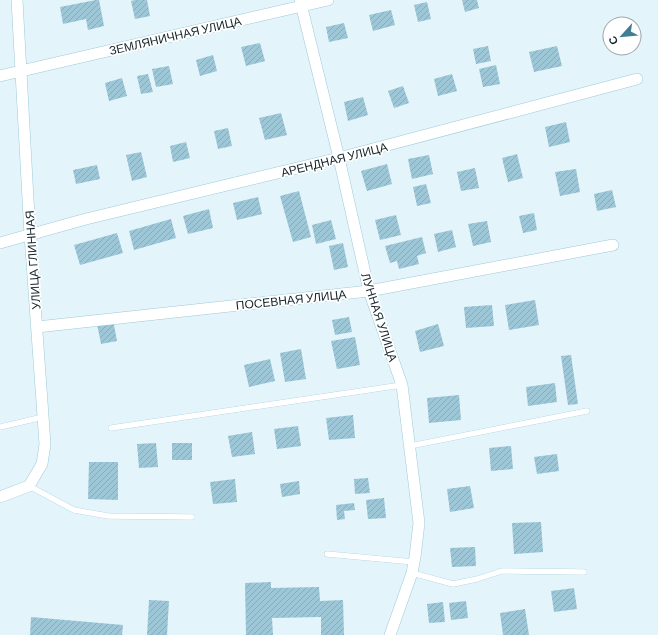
<svg xmlns="http://www.w3.org/2000/svg" width="658" height="635" font-family="Barlow,sans-serif">
<style>
.building{fill:url(#building-hatch)}
.lines{fill:none;stroke-linecap:round;stroke-linejoin:round}
.lane-casing{stroke:#9fc9d9;stroke-width:6}
.street-casing{stroke:#9fc9d9;stroke-width:12}
.lane{stroke:#fff;stroke-width:5.5}
.street{stroke:#fff;stroke-width:11}
.labels{text-anchor:middle;dominant-baseline:central;stroke-width:3.5;stroke-linejoin:round;paint-order:stroke}
.street-label{font-size:12px;fill:#15252b;stroke:#fff}
</style>
<defs>
<pattern id="building-hatch" width="6" height="6" patternUnits="userSpaceOnUse"><rect width="6" height="6" fill="#9dc7d7"/><path d="M-1 1l2-2M0 6l6-6M5 7l2-2" fill="none" stroke="#86abb9"/></pattern>
</defs>
<rect width="100%" height="100%" fill="#e3f4fb"/>
<!-- building -->
<path class="building" d="M96,0H99L104,26L88,30L86,19L63,24L60,7Z
M135,0H147L150,16L135,19L131,1Z
M462,0H477L479,8L465,12Z
M427,2L431,19L418,22L414,5Z
M391,10L395,25L373,31L369,15Z
M344,23L348,38L329,42L326,27Z
M260,43L265,61L246,66L241,47Z
M488,46L491,61L476,64L473,49Z
M557,46L562,66L534,72L529,52Z
M213,55L217,71L200,76L196,60Z
M496,65L500,84L483,87L479,69Z
M169,66L173,84L156,87L152,69Z
M148,74L153,92L141,94L137,76Z
M452,74L457,91L438,96L434,79Z
M122,78L127,96L109,101L105,83Z
M403,86L409,103L394,108L388,91Z
M363,97L368,115L348,121L344,102Z
M281,113L287,135L265,140L259,118Z
M566,122L570,142L549,147L545,127Z
M228,128L232,146L218,149L214,131Z
M186,142L190,158L173,162L170,146Z
M141,152L147,177L132,181L126,155Z
M517,154L523,178L508,182L502,158Z
M429,155L433,174L412,179L408,159Z
M387,164L392,184L367,191L361,171Z
M97,165L100,179L76,184L73,170Z
M475,168L479,188L461,191L457,172Z
M576,169L580,192L560,196L555,172Z
M426,184L431,203L417,206L413,187Z
M612,190L616,207L597,211L594,194Z
M299,191L311,237L293,242L280,196Z
M258,197L262,214L237,220L233,203Z
M209,209L213,228L188,234L183,216Z
M534,213L537,230L523,233L519,216Z
M396,215L401,235L380,240L375,220Z
M171,219L176,238L134,250L129,231Z
M331,220L336,239L316,244L312,225Z
M487,221L491,242L473,246L468,224Z
M452,230L456,247L438,252L434,234Z
M117,233L123,253L80,265L74,245Z
M422,237L426,253L417,256L419,264L399,269L397,261L390,263L385,246Z
M343,243L348,267L334,270L329,246Z
M535,300L539,325L509,330L505,305Z
M492,305L494,326L466,328L464,307Z
M349,317L352,332L335,335L332,320Z
M113,320L117,341L101,344L97,324Z
M438,324L444,346L420,352L415,331Z
M355,337L360,365L337,369L331,341Z
M301,349L306,379L285,382L280,353Z
M571,355L578,404L568,405L561,356Z
M270,359L275,381L249,387L244,365Z
M555,383L557,402L528,406L526,387Z
M459,395L461,420L429,423L427,398Z
M353,415L355,438L329,440L326,418Z
M298,426L301,446L277,449L274,429Z
M252,432L255,454L232,457L228,436Z
M156,443L158,467L139,468L137,444Z
M172,443H192V460H172Z
M511,446L513,469L491,471L489,448Z
M557,454L559,471L537,474L534,457Z
M89,462H118V500L88,499Z
M368,478L370,493L355,494L354,479Z
M235,479L237,502L213,504L210,482Z
M299,481L300,494L282,497L280,484Z
M470,486L474,508L450,512L447,489Z
M384,498L386,518L368,519L366,500Z
M354,503L355,510L344,511L345,519L337,520L336,505Z
M541,522L543,552L514,554L512,523Z
M475,547L476,566L452,567L450,548Z
M271,582V588L319,587L320,601L343,600L344,635H321V617L272,618L273,635H246L245,583Z
M574,588L577,609L554,612L551,591Z
M149,600L169,601L167,635H147Z
M466,601L468,618L451,620L449,603Z
M443,602L445,622L429,623L427,604Z
M525,609L529,635H503L500,613Z
M31,617L123,625L122,635H30Z"/>
<g class="lines">
<!-- lane casing -->
<g class="lane-casing">
<path id="lane" d="M0,427L43,417
M111,428L402,385
M410,446L587,411
M29,486L74,510L108,516L192,517
M327,554L414,562
M412,573L453,584L477,579L502,571L584,572"/>
</g>
<!-- street casing -->
<g class="street-casing">
<path id="street" d="M300,0L339,158L369,291L402,385L419,523L415,557L412,573L390,635
M0,76L328,0
M0,243L86,219L339,158L637,79
M37,327L369,291L613,245
M0,497L29,486L42,464L45,444L30,235L17,0"/>
</g>
<!-- lane -->
<use href="#lane" class="lane"/>
<!-- street -->
<use href="#street" class="street"/>
</g>
<g class="labels">
<!-- street labels -->
<g class="street-label">
<text transform="translate(175 35) rotate(-13)">ЗЕМЛЯНИЧНАЯ УЛИЦА</text>
<text transform="translate(334 159) rotate(-14)">АРЕНДНАЯ УЛИЦА</text>
<text transform="translate(32 260) rotate(-94)">УЛИЦА ГЛИННАЯ</text>
<text transform="translate(291 299) rotate(-6)">ПОСЕВНАЯ УЛИЦА</text>
<text transform="translate(380 317) rotate(72)">ЛУННАЯ УЛИЦА</text>
</g>
</g>
<!-- north arrow -->
<g transform="translate(622 36) rotate(243)"><circle r="19" fill="#ffffff" stroke="#a1a8aa"/>
<path d="M0-3L7 15L0 10L-7 15Z" fill="#407e94"/>
<text y="-6" font-size="11" font-weight="bold" text-anchor="middle" fill="#15252b">С</text>
</g>
</svg>
